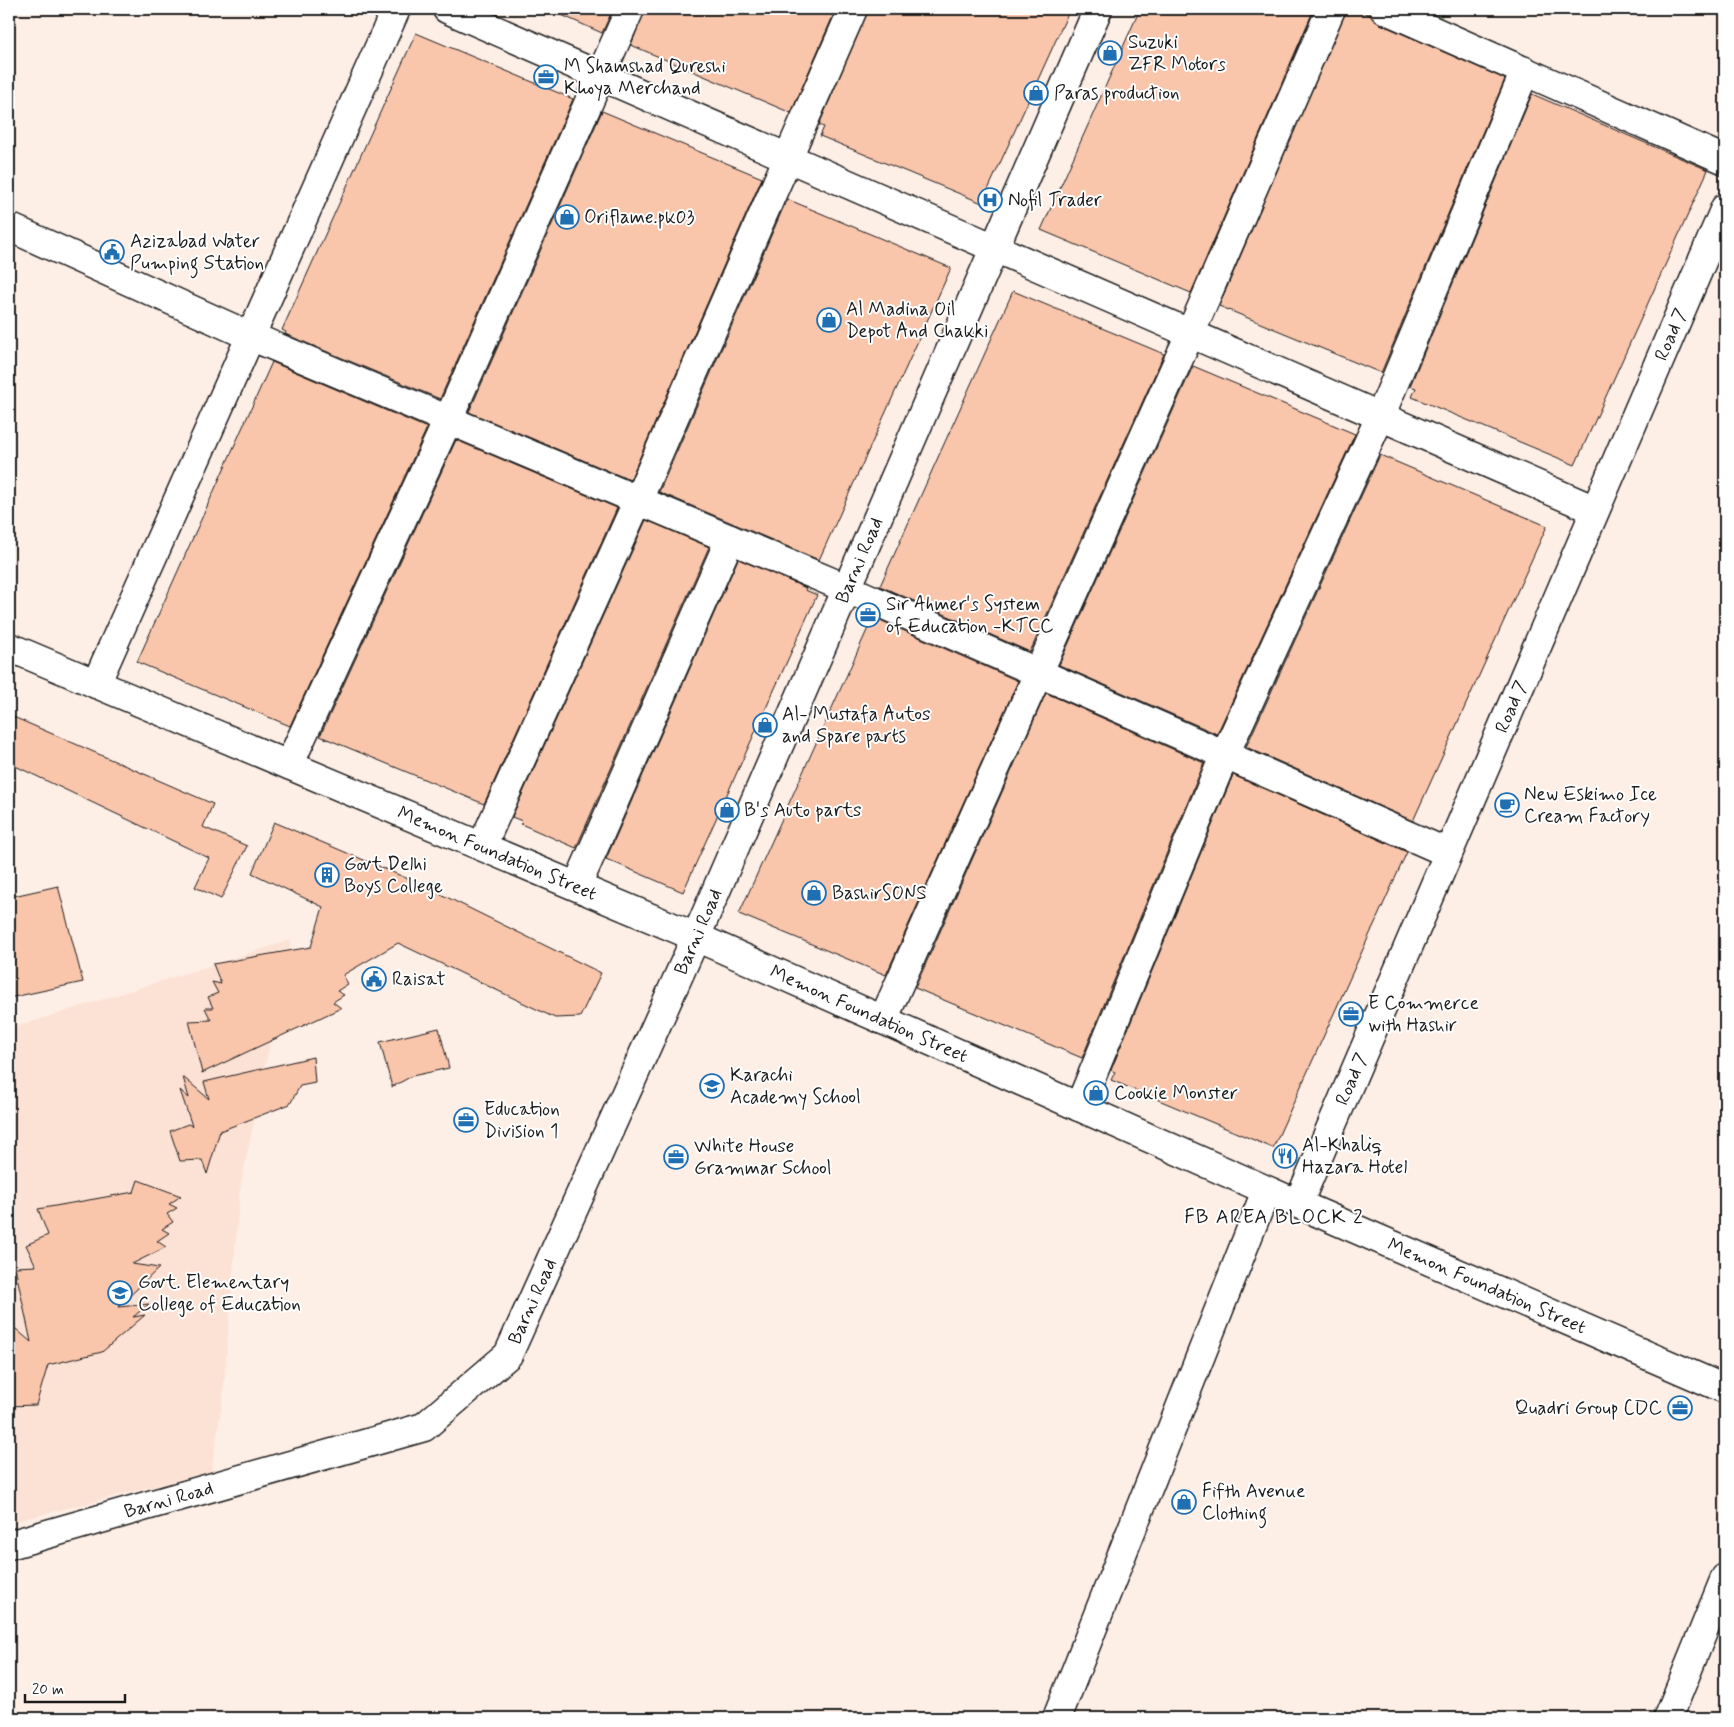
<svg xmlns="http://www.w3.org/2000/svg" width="1734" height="1727" font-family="Mynerve,sans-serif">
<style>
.built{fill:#fce2d4}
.green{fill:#ace8ad;stroke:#648264}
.building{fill:#f9c5ab;stroke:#1c1c1c}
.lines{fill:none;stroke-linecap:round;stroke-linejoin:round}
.minor-casing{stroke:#1c1c1c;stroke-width:31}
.tertiary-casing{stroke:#1c1c1c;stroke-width:31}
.minor{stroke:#fff;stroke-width:28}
.tertiary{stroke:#fff;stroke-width:28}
.labels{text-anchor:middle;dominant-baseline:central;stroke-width:4;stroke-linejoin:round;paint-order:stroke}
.poi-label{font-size:19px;fill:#1c1c1c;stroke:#fff;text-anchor:start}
.street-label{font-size:19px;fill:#1c1c1c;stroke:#fff}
.neighbourhood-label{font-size:20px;letter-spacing:1px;fill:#1c1c1c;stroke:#fff}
</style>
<rect width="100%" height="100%" fill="#fdeee6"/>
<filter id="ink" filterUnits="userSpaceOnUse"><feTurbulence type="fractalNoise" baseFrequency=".02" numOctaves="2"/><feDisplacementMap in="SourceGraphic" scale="10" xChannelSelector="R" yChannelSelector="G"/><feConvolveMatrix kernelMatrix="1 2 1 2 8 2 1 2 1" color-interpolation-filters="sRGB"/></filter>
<g filter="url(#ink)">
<!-- built -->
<path class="built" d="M291,940L240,1189L223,1398L211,1472L9,1523V1029Z"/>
<!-- green -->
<path class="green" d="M1383,9H1445L1434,31Z"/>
<!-- building -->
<path class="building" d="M548,9H613L602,33Z
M645,9H836L791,113L631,45Z
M868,9H1070L982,203L820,136L824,127L819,125Z
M1140,9H1314L1191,293L1041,230Z
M1346,9H1355L1370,15L1378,23L1505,79L1381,373L1219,306Z
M416,33L573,99L440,399L285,334L286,332L282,330Z
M1532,94L1708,170L1575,465L1412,397L1416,388L1410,386Z
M602,111L762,178L630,480L469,412Z
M787,199L951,268L819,560L659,492Z
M1013,291L1164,354L1030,652L880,586Z
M272,362L427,428L290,726L137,662Z
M1193,366L1355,434L1217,734L1059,665Z
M456,440L617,508L484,804L320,736Z
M1380,455L1547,526L1413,821L1246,747Z
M646,520L709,547L576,848L521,824L522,821L512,817Z
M738,559L806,588L805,590L817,595L683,892L606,859Z
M873,617L1018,681L886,975L739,914Z
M1046,693L1204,763L1082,1058L915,988Z
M9,715L213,804L203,827L247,846L221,899L195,887L209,858L9,763Z
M1233,775L1407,852L1273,1148L1111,1080L1115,1072L1111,1070Z
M274,822L418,883L601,973L580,1017L555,1018L398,943L343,975L348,984L337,991L344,995L333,1002L341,1008L202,1073L189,1021L211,1020L205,1008H213L208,997L218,993L212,982L221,984L213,964L311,947L323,907L252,873Z
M58,886L83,982L9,998V897Z
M439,1028L449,1068L412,1076L392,1087L380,1042Z
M313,1057L315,1083L300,1086L290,1104L220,1131L207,1174L202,1160L180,1161L170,1131L188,1124L192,1126L180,1090L189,1098L183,1077L209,1099L204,1082Z
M138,1180L181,1196L169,1204L177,1208L167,1214L173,1222L162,1229L169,1233L157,1241L166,1247L132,1264L159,1268L118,1307L149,1304L133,1317L145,1315L102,1352L48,1365L36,1405L9,1406V1323L31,1342L15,1267L36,1266L26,1245L48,1235L38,1209L134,1192Z"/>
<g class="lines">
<!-- minor casing -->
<g class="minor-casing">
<g id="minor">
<path d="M447,9L1595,510"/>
<path d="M1384,9L1725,160"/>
<path d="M9,227L250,336L848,589L1448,853"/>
<path id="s1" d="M9,647L696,937L1298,1204L1725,1389"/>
<path d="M96,684L396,9"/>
<path d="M289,765L448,420L630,9"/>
<path d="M482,846L638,500L853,9"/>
<path d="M577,886L730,539"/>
<path d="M883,1020L1190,334L1331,9"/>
<path d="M1079,1107L1225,754L1380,417L1525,71"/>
<path id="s2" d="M1298,1204L1725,208"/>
<path d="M1057,1718L1266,1191"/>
<path d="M1668,1718L1725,1578"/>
</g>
</g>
<!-- tertiary casing -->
<g class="tertiary-casing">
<g id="tertiary">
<path id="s3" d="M9,1545L424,1427L508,1355L696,937L1098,9"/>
</g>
</g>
<!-- minor -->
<use href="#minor" class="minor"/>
<!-- tertiary -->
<use href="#tertiary" class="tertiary"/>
</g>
</g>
<!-- icons -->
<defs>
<g id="shop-ring" transform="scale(1.25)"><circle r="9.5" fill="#fff" stroke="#1f6fb2" stroke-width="1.5"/><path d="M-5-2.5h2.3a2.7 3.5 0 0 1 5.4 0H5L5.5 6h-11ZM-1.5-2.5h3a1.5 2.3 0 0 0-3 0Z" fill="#1f6fb2"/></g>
<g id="office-ring" transform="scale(1.25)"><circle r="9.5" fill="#fff" stroke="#1f6fb2" stroke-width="1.5"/><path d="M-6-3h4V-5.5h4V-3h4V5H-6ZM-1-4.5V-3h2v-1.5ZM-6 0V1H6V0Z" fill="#1f6fb2"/></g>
<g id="hospital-ring" transform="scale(1.25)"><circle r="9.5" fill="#fff" stroke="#1f6fb2" stroke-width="1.5"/><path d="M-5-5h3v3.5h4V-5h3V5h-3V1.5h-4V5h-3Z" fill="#1f6fb2"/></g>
<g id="civic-ring" transform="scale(1.25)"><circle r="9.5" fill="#fff" stroke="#1f6fb2" stroke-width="1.5"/><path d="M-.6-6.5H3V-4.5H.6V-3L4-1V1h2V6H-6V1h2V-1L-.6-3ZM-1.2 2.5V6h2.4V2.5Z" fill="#1f6fb2"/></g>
<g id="cafe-ring" transform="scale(1.25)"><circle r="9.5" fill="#fff" stroke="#1f6fb2" stroke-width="1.5"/><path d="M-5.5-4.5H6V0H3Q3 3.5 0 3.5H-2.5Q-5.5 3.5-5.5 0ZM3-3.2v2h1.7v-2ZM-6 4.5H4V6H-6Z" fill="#1f6fb2"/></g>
<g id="building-ring" transform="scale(1.25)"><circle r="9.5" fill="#fff" stroke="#1f6fb2" stroke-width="1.5"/><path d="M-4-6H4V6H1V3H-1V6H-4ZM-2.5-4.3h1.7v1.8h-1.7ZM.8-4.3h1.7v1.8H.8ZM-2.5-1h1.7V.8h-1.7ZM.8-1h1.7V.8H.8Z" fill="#1f6fb2"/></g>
<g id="school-ring" transform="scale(1.25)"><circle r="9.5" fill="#fff" stroke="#1f6fb2" stroke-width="1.5"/><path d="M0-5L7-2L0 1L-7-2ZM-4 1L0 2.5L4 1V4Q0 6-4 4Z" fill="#1f6fb2"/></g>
<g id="restaurant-ring" transform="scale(1.25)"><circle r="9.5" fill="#fff" stroke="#1f6fb2" stroke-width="1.5"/><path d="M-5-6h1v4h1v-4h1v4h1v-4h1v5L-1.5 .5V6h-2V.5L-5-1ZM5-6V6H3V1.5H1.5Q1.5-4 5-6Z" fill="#1f6fb2"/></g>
<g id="university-ring" transform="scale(1.25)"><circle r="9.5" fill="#fff" stroke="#1f6fb2" stroke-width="1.5"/><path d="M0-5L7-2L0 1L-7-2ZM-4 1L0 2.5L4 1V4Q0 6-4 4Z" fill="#1f6fb2"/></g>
</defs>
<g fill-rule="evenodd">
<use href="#shop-ring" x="1110" y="53"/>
<use href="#office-ring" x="546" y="77"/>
<use href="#shop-ring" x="1036" y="93"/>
<use href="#hospital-ring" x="990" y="200"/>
<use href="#shop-ring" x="567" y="217"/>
<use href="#civic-ring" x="112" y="252"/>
<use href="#shop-ring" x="829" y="320"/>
<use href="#office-ring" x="868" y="615"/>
<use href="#shop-ring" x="765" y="725"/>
<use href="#cafe-ring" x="1507" y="805"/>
<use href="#shop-ring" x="727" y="810"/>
<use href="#building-ring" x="327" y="875"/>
<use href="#shop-ring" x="814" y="893"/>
<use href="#civic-ring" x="374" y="979"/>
<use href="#office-ring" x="1351" y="1014"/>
<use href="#school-ring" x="712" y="1086"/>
<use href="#shop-ring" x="1096" y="1093"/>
<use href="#office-ring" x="466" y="1120"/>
<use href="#restaurant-ring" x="1285" y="1156"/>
<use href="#office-ring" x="676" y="1157"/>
<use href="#university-ring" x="120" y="1293"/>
<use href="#office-ring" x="1680" y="1408"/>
<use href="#shop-ring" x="1184" y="1502"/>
</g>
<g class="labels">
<!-- poi labels -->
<g class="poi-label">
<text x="1128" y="42">Suzuki<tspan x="1128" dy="22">ZFR Motors</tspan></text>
<text x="564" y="66">M Shamshad Qureshi<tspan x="564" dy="22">Khoya Merchand</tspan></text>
<text x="1054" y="93">Paras production</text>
<text x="1008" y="200">Nofil Trader</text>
<text x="584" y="217">Oriflame.pk03</text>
<text x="130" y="241">Azizabad Water<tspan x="130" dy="22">Pumping Station</tspan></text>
<text x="846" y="309">Al Madina Oil<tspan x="846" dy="22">Depot And Chakki</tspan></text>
<text x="886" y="604">Sir Ahmer's System<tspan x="886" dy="22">of Education -KTCC</tspan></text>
<text x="782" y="714">Al- Mustafa Autos<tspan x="782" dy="22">and Spare parts</tspan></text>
<text x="1524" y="794">New Eskimo Ice<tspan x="1524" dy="22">Cream Factory</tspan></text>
<text x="744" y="810">B's Auto parts</text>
<text x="344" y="864">Govt Delhi<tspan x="344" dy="22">Boys College</tspan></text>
<text x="832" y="893">BashirSONS</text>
<text x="392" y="979">Raisat</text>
<text x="1368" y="1003">E Commerce<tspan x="1368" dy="22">with Hashir</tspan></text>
<text x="730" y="1075">Karachi<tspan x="730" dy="22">Academy School</tspan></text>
<text x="1114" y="1093">Cookie Monster</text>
<text x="484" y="1109">Education<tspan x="484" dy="22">Division 1</tspan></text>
<text x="1302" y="1145">Al-Khaliq<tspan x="1302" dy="22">Hazara Hotel</tspan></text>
<text x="694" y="1146">White House<tspan x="694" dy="22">Grammar School</tspan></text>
<text x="138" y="1282">Govt. Elementary<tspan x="138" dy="22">College of Education</tspan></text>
<text x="1662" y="1408" text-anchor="end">Quadri Group CDC</text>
<text x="1202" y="1491">Fifth Avenue<tspan x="1202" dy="22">Clothing</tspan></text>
</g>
<!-- street labels -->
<g class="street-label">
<text stroke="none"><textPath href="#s2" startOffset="946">Road 7</textPath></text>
<text stroke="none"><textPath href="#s3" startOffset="1411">Barni Road</textPath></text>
<text stroke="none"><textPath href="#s2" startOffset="541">Road 7</textPath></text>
<text stroke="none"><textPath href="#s1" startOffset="530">Memon Foundation Street</textPath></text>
<text stroke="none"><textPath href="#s3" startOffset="1006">Barni Road</textPath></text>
<text stroke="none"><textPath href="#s1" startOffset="935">Memon Foundation Street</textPath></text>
<text stroke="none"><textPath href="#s2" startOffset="136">Road 7</textPath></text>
<text stroke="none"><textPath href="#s1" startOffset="1610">Memon Foundation Street</textPath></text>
<text stroke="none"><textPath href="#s3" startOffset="601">Barni Road</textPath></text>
<text stroke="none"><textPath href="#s3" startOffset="166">Barni Road</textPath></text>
</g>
<!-- neighbourhood labels -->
<g class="neighbourhood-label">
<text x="1274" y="1217">FB AREA BLOCK 2</text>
</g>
</g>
<!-- margin -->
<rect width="1734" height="1727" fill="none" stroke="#fff" stroke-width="30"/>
<rect x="15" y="15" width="1704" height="1697" fill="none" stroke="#1c1c1c" stroke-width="2" filter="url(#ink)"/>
<!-- scale -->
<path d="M25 1694v8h100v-8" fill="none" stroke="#1c1c1c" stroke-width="2.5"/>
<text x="32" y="1694" font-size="15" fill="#1c1c1c" stroke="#ffffff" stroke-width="4" paint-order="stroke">20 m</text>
</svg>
